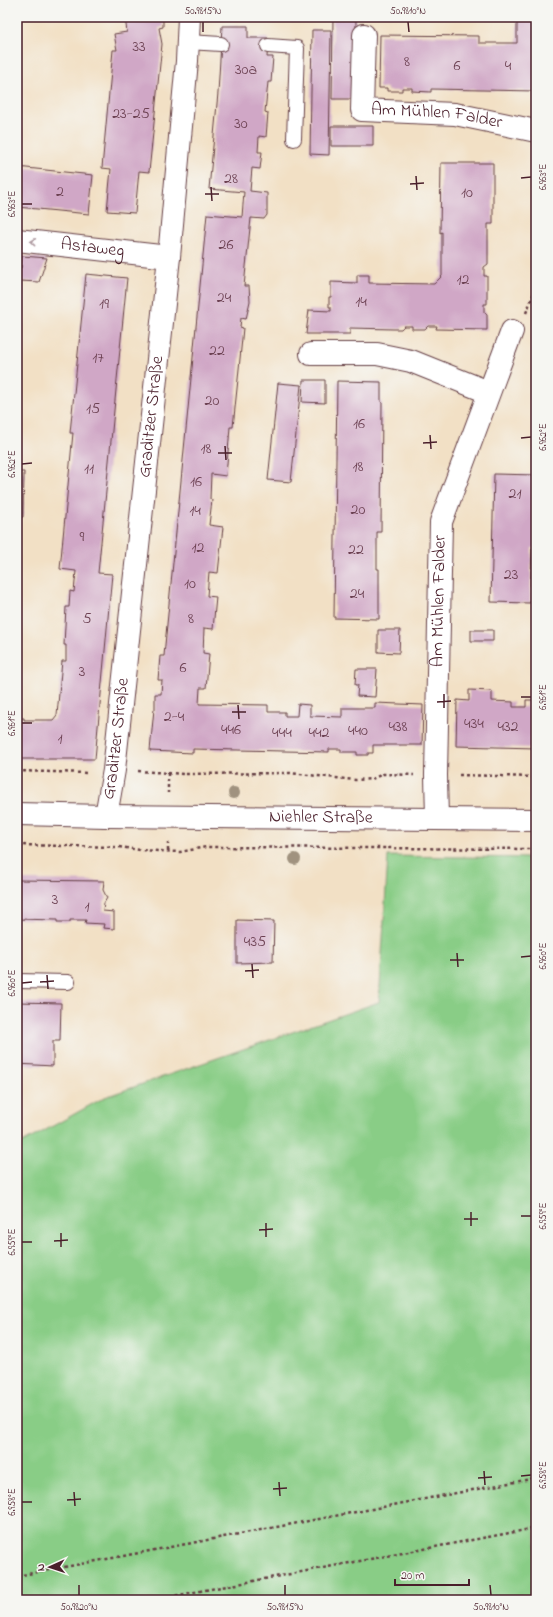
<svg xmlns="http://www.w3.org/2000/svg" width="553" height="1617" font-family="'Indie Flower',sans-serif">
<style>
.green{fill:#89cd86;stroke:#6a7658}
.building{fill:#d0a7c6}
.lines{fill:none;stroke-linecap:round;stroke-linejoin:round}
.lane-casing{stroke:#633c42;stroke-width:16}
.street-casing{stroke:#633c42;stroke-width:24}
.secondary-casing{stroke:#633c42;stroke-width:24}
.path{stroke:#633c42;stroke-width:2.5;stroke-dasharray:3 3;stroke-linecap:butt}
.lane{stroke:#fff;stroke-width:14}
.street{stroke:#fff;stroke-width:22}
.secondary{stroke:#fff;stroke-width:22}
.tree{fill:#a0927f}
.oneway{stroke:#ae9aa0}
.ticks{fill:none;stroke:#4a1f2b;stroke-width:1.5}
.labels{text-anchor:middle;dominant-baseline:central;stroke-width:3;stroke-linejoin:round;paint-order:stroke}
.number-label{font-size:16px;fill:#6c4152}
.street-label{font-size:18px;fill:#4a1f2b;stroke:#f6f6f2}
.neatline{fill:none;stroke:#4a1f2b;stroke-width:1.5}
.ticks-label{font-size:10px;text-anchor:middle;fill:#4a1f2b}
</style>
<rect width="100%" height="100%" fill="#f6f6f2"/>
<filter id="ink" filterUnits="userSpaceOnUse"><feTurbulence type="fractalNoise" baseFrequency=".025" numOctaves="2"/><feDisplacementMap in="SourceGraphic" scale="8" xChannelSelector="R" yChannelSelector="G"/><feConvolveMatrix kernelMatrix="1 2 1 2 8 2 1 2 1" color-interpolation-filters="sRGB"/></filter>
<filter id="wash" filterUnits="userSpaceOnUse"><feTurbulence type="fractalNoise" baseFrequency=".012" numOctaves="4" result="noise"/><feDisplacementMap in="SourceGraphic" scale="16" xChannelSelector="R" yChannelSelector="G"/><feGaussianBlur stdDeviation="0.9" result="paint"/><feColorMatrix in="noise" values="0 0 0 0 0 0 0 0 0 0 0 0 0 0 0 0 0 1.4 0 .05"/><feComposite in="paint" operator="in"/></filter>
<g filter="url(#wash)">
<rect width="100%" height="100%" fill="#f2e0c5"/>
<!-- green -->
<path class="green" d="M388,856L536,858V1600H17V1146L105,1097L379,1002Z"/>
<g id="blocks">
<!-- building -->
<path class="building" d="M125,17H163V27L159,28L162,44L149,172L139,171L135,213L107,211L111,169L102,168L113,50H117L114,34L127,32Z
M333,17H356L355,99H332Z
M517,17H536V91L431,89V92L412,91V88H402V91H387V88H379L380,35L479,36V43H517Z
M222,26H248V38H268L267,57H273L271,82H268L265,112L268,113L266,137L259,136L258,152H262L260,169L252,168L250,191L267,193V215L264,219L251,218L244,286H249L250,301L246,319L241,318L240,327L243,328L238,379L233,427H230L226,476L211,474L210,499L212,500L209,525L223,527L218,573L209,572L207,596L216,597L213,629L204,628L203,653L209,654L206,688H200L199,704L268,705V712H285V716H297L298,704L310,705V716L342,717V708H375V703L423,705L422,745H373V753H368V755H357V752H341V749H329V752L193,749V753L150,751L154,709L155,710V694H161L162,680H158L160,656H164L165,645L207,214L242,217L244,192L209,189L218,93Z
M312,30H331L329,155L310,154Z
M331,126H373V146H331Z
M441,163H493V224H488V264L484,267V276H487V304H484V312L487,315V330L436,329L437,326H428L425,329H412V326H404L401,329H393L350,328V334H306L309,310L331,311V307H329V297H331V282L357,283V275H369V283L434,284L442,276V232L440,233Z
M17,167L93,175L89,214L17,207Z
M22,256L47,258L39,282L20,281L17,299V268H21Z
M86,274L127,278L98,573L112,574L95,759H17V718H24V720H53L57,715L62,661H66V645H64L66,607H69L70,591L74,592L76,571L60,569L73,433H70Z
M303,380H325V403L302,402Z
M337,381L381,382V402H382L381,532H377V569H379V619L334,618Z
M278,383L301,385L291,482L268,480Z
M17,472H24L23,517H17Z
M494,474L536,475L535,548H532L530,603L491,602Z
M378,630H400L399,653L378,652Z
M471,630H493V641H471Z
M356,669H377L375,697L357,696L358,685H355Z
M469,690L492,691V701L513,702V707H526V700H536V748L456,746L457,700L469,701Z
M17,880L104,881L103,890L107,898L104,903L103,911L114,912V929L103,928L104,924L85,923L86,920H70V922H57V920L17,919Z
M237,920L274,921L273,962L237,963Z
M17,1002L61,1003L60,1041H53V1066L17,1064Z"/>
</g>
</g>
<g filter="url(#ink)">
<use href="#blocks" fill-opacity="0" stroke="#633c42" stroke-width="1"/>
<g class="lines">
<!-- lane casing -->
<g class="lane-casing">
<path id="lane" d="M188,42L221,44
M268,46L297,48L294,139
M17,981L68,982"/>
</g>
<!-- street casing -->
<g class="street-casing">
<g id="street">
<path id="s1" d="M364,35L362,110L455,114L536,131"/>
<path id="s2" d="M17,240L169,257"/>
<path d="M311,354H377L411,361L488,392"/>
<path id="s3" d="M106,816L114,770L169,257L187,61L189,17"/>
<path id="s4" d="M437,819L436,775L441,522L512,331"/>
</g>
</g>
<!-- secondary casing -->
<g class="secondary-casing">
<g id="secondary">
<path id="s5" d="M17,814L106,816L536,820"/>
</g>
</g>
<!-- path -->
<path class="path" d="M526,313L536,288
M17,771L89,773
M138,771L184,774L290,773L355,780L372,779L383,774L414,775
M168,773V793
M459,775L536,777
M17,845L119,847L140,850L180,852L206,847L536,849
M168,851V840
M17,1576L536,1478
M152,1600L536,1528"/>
<!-- lane -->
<use href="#lane" class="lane"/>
<!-- street -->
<use href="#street" class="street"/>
<!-- secondary -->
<use href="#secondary" class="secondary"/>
</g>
<!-- trees -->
<g class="tree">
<circle cx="234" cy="793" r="6"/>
<circle cx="295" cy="859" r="6"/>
</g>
<!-- one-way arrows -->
<defs><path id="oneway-chevron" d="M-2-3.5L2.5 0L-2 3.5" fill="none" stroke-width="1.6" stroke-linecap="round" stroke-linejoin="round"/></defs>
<use class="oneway" href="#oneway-chevron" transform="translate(33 242) rotate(-174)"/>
</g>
<!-- ticks -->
<path class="ticks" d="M203,22V32M408,22L409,32M416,176L417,190M521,178L531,177M410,184L424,183M211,187L212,201M205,194H219M22,204H32M430,435L431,449M521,438L531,437M423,443L437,442M225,446L226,460M218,453H232M22,464L32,463M444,694V708M521,697H531M437,702L451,701M238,705L239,719M232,712H246M22,723H32M457,953L458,967M521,957L531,956M450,960H464M252,964L253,978M245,971L259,970M47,975L48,989M40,982L54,981M22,983L32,982M471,1212V1226M521,1216H531M464,1219H478M266,1223V1237M259,1230L273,1229M61,1233V1247M54,1241L68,1240M22,1242H32M484,1471L485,1485M521,1476L531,1475M478,1478L492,1477M279,1482L280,1496M273,1489L287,1488M74,1492L75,1506M67,1500L81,1499M22,1502H32M79,1585V1595M285,1585V1595M490,1585L491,1595"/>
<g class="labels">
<!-- number labels -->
<g class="number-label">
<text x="139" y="47">33</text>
<text x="407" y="62">8</text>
<text x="457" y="66">6</text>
<text x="508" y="66">4</text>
<text x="246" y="70">30a</text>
<text x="131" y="114">23-25</text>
<text x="241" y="124">30</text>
<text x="231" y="179">28</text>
<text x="60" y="192">2</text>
<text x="467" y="193">10</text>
<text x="226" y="245">26</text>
<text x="463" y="280">12</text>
<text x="224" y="298">24</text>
<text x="361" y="302">14</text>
<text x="104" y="304">19</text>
<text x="217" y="351">22</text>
<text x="98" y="358">17</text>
<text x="212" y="401">20</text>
<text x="93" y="409">15</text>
<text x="359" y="424">16</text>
<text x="206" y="449">18</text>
<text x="358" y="467">18</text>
<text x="89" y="469">11</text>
<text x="196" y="482">16</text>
<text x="515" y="494">21</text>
<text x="358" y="510">20</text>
<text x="195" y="511">14</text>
<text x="82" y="537">9</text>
<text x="198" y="548">12</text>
<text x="356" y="550">22</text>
<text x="511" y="575">23</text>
<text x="190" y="584">10</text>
<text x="357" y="594">24</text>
<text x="87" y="619">5</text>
<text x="191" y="619">8</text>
<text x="183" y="668">6</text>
<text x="82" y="672">3</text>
<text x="174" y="717">2-4</text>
<text x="474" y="724">434</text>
<text x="398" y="727">438</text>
<text x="508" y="727">432</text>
<text x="231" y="730">446</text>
<text x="358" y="731">440</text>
<text x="282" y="733">444</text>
<text x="319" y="733">442</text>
<text x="60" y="739">1</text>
<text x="55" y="900">3</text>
<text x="87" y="907">1</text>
<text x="255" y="942">435</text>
</g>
<!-- street labels -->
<g class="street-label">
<text stroke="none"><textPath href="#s1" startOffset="150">Am Mühlen Falder</textPath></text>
<text stroke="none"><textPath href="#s2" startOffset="76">Astaweg</textPath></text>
<text stroke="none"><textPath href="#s3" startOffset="402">Graditzer Straße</textPath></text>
<text stroke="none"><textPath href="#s4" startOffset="218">Am Mühlen Falder</textPath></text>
<text stroke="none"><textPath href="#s3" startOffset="78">Graditzer Straße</textPath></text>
<text stroke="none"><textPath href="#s5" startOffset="304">Niehler Straße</textPath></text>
</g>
</g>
<!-- margin -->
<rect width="553" height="1617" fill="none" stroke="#f6f6f2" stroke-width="44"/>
<!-- north arrow -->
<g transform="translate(50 1567) rotate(267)" stroke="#f6f6f2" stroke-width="3" paint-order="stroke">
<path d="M0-3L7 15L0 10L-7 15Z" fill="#4a1f2b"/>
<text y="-6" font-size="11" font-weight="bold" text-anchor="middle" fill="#4a1f2b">N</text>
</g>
<!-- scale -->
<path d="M395 1579v6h74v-6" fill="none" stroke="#4a1f2b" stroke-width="2"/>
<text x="401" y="1579" font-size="12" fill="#4a1f2b" stroke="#f6f6f2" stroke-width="3" paint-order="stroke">20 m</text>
<rect x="22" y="22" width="509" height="1573" class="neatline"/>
<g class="ticks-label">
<text x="203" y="14">50.9815°N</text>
<text x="408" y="14">50.9810°N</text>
<text transform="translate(542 177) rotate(-90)" y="4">6.963°E</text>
<text transform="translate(11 204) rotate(-90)" y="4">6.963°E</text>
<text transform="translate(542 437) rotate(-90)" y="4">6.962°E</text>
<text transform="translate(11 464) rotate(-90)" y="4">6.962°E</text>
<text transform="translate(542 697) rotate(-90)" y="4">6.961°E</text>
<text transform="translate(11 723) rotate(-90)" y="4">6.961°E</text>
<text transform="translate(542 956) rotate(-90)" y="4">6.960°E</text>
<text transform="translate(11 983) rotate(-90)" y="4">6.960°E</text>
<text transform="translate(542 1216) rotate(-90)" y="4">6.959°E</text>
<text transform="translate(11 1242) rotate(-90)" y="4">6.959°E</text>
<text transform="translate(542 1475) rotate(-90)" y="4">6.958°E</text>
<text transform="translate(11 1502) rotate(-90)" y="4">6.958°E</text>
<text x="79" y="1610">50.9820°N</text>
<text x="285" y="1610">50.9815°N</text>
<text x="491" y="1610">50.9810°N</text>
</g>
</svg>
